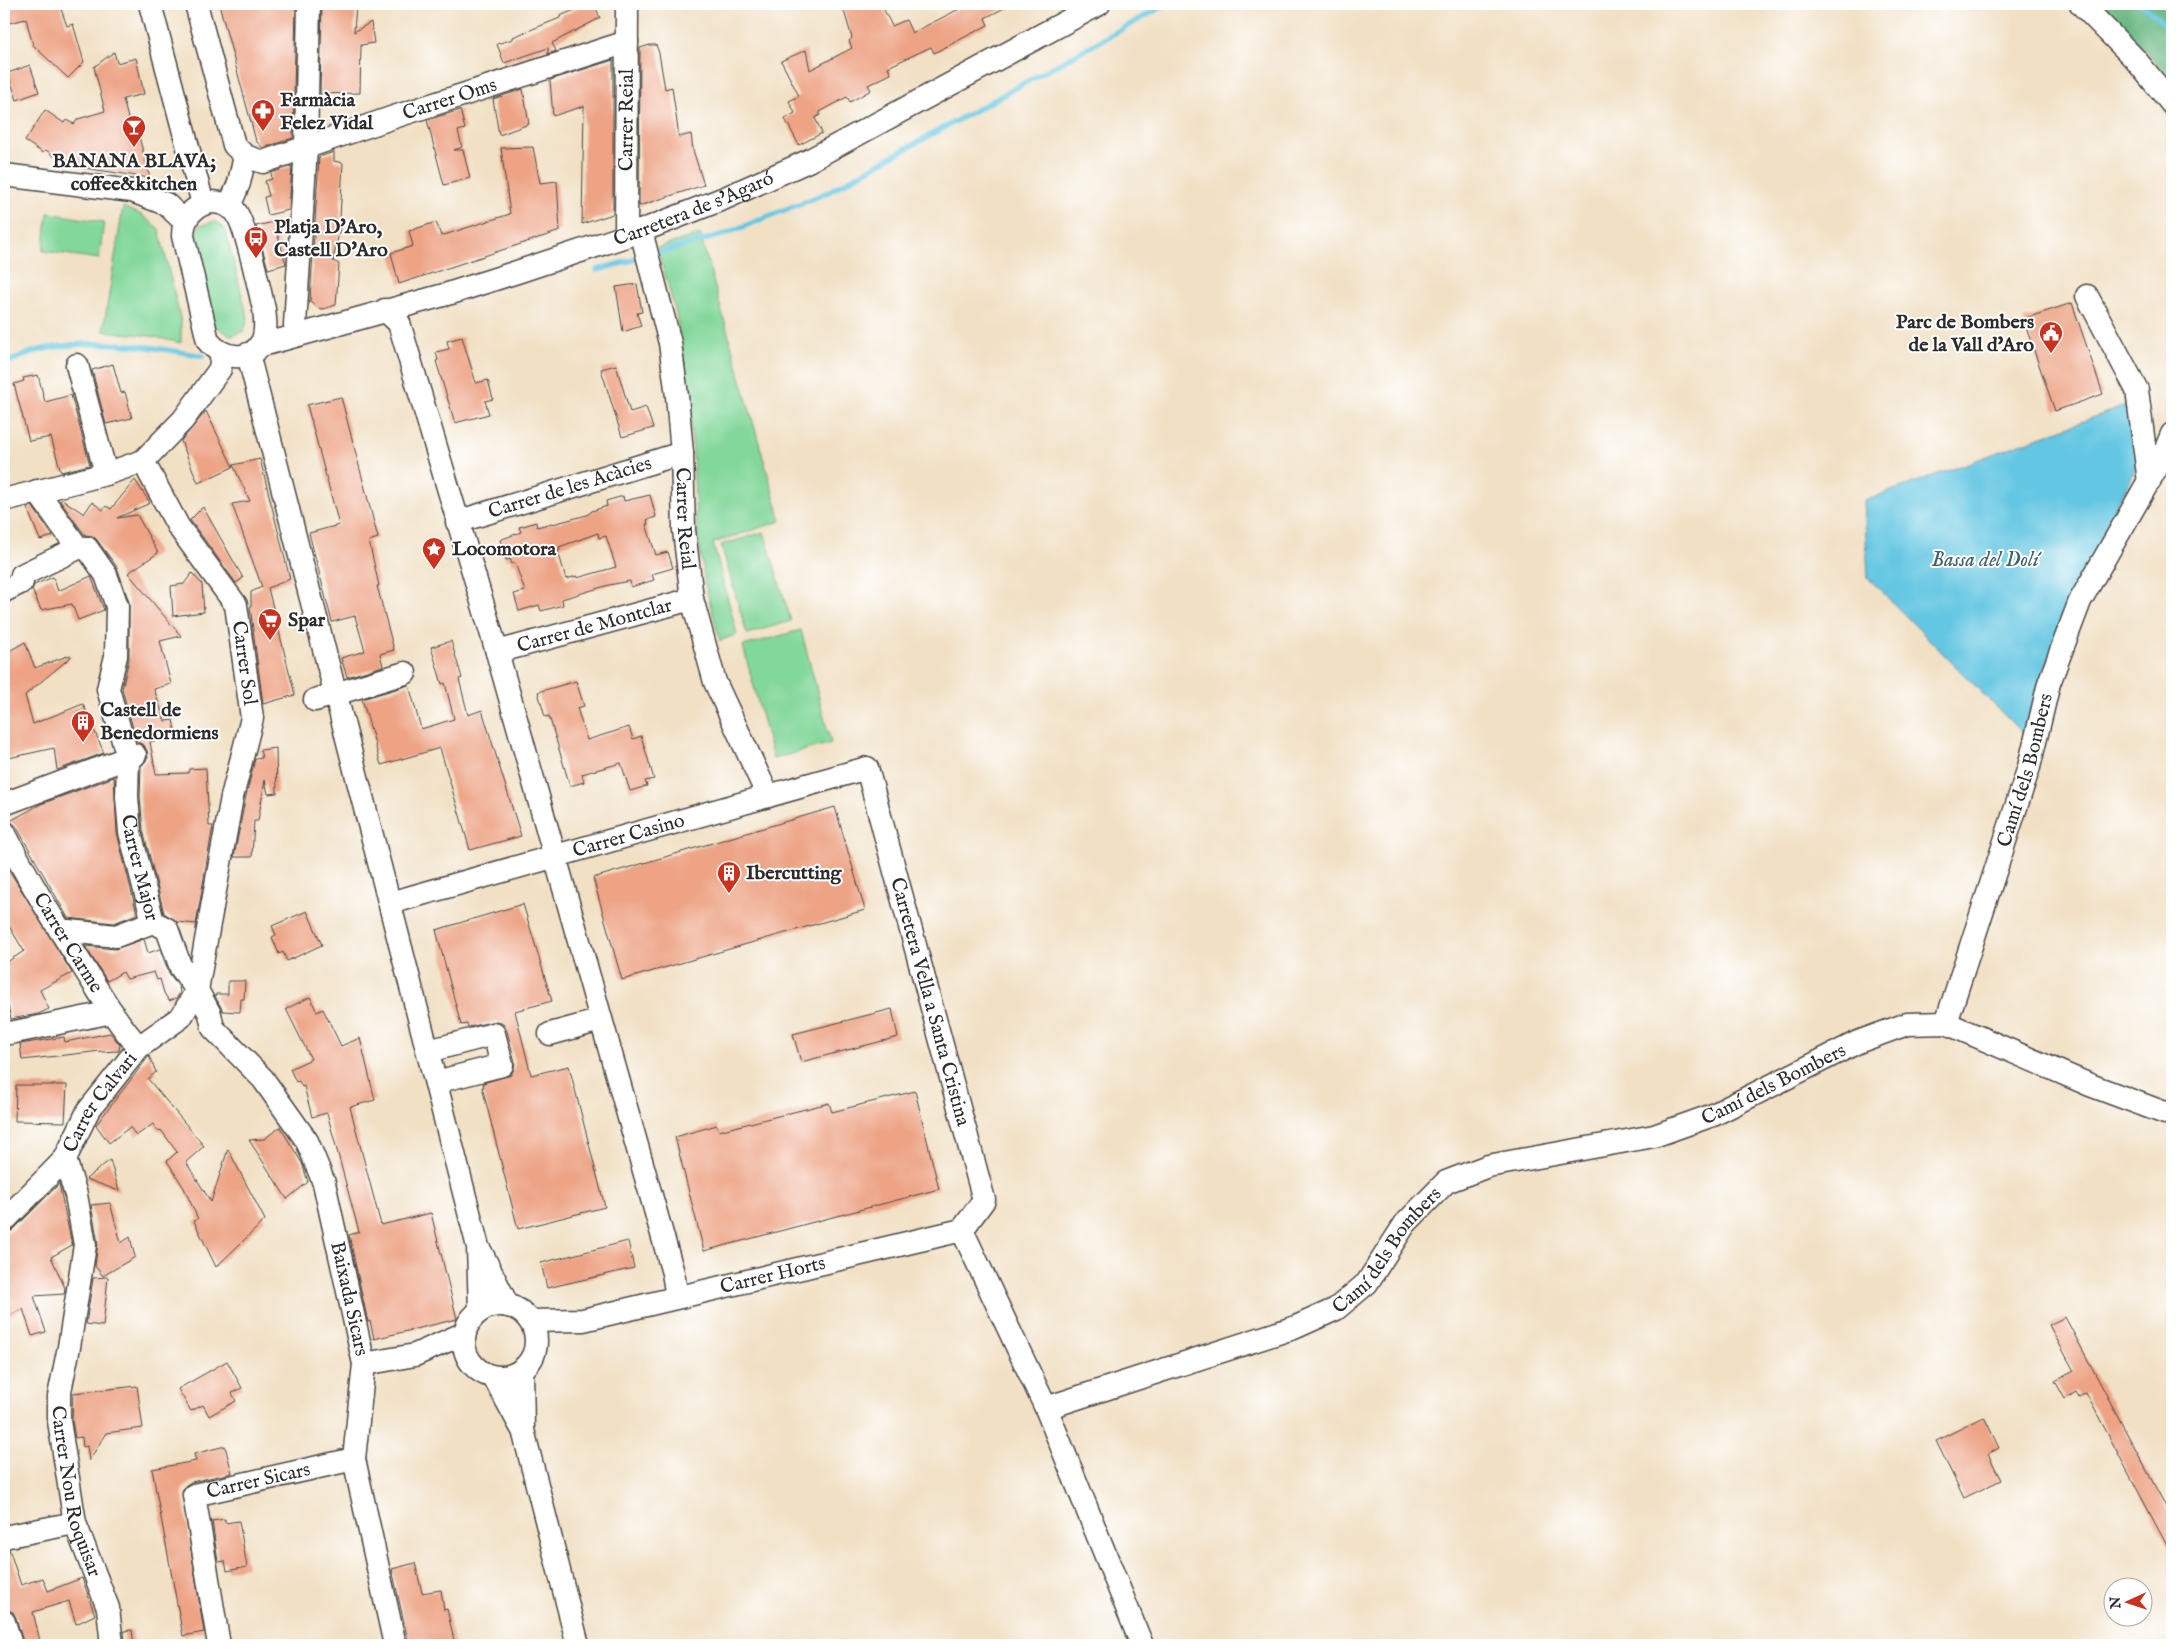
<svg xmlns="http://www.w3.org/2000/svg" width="2176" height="1649" font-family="'IM FELL English',serif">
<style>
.green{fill:#82d79a;stroke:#568162}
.forest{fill:#69b882;stroke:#4a7256}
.water{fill:#64c6e2;stroke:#487886}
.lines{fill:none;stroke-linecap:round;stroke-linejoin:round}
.stream{stroke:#64c6e2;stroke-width:5.5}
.building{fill:#eda384;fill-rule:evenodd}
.minor-casing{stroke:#494642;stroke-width:25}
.minor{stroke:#fff;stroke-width:22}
.labels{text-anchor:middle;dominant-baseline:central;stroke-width:4;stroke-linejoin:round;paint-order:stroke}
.street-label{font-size:20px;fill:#2b2b2b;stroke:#fff}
.poi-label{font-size:20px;font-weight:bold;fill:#2b2b2b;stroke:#fff;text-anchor:start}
.water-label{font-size:21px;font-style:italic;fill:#3f616b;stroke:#fff}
</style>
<rect width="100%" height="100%" fill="#fff"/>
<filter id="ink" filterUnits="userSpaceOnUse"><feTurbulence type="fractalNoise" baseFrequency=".02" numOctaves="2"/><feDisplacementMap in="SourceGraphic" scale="10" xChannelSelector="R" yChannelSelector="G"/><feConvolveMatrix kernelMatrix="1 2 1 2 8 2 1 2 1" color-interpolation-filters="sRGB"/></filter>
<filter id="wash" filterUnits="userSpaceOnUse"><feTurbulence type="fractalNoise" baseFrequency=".0096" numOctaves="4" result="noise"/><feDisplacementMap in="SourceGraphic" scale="20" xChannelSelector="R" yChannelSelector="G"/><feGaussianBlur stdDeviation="1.12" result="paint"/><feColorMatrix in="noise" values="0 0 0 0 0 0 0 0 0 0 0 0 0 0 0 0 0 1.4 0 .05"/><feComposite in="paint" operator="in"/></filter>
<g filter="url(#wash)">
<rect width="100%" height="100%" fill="#f1e0c4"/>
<!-- green -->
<path class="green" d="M123,207L142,215L159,229L181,322V343L151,336L103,331Z
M48,213L104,222L99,259L43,251Z
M215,221L225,229L248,318L244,331L232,336L213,325L192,241L199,226Z
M700,234L781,521L713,543L737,634L720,641L705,584L696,521L693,451L684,362L676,313L657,248Z
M764,532L791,621L747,634L721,545Z
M801,630L831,743L773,759L743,646Z"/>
<!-- forest -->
<path class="forest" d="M2100,4H2172V80Z"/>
<!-- water -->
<path class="water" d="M2130,404C2127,426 2136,435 2137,454C2137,468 2129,487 2120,497L2041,676L2024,735L1868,578L1864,501Z"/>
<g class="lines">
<!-- stream -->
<path class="stream" d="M2142,4L2172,31
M652,255L725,234L826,193L1167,4
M597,270L643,257
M4,363C17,359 30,352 44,349C98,338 150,346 203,356"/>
</g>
<g id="blocks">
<!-- building -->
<path class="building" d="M4,4H61V9L67,26L73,24L84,62L68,78L33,45L26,19L9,23Z
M219,4H296L293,138L263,148L256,141Z
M322,4H356L354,32L371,22L374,43L361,45L360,93L320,94Z
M575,4H594L600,18L552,43L556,51L548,54V48L504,63L497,44L513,39V37L560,18V16L577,9Z
M842,4H881L892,26L906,20L912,33L969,4H1012L985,18L988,25L934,53L931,47L888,67L891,74L868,85L871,90L850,102L847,97L820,112V115L815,118L822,133L799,145L785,119L795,113L789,101L799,96L781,61L806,50L810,70L852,48L849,41L852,38Z
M650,45H656L659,53L665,89L672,87L679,137L691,134L693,150L704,185L639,206L640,48Z
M114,52L117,63L136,58L144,94L123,99L131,130L137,129L150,178L78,167L57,152L54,156L46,150L43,153L25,141L45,110L64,123L66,120L74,124L78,119L105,111L94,67Z
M613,60V214L582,224L584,106L553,116L550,80Z
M30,65L39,92L17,100L8,73Z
M523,89L529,124L499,135L493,99Z
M460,110L465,129L458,131L462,147L454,150H463L470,178L444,185L427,120Z
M533,147L540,183L557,181L560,231L399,284L391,253L413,246L409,231L436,222L441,236L510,214L501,148Z
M334,152V161L343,163L340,218H342L333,261L339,264L336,305L323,309L318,308L310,301L319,157Z
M292,166L289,210L268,215L264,197L269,196L265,181L272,179L271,173Z
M274,222L286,264L268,269L256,226Z
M637,284L642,312L637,313L641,326L623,332L616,287Z
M2072,303L2103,394L2055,411L2023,319Z
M462,337L476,383L488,380L493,399L485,401L489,414L455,423L436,361L438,360L436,352L449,349L447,341Z
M113,364L121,393L125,392L132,418L106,424L92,370Z
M616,365L630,412L646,407L653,428L622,437L601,369Z
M38,375L45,402L71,395L90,465L61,472L51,437L29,441L14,384L24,381L23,378Z
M341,397L378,538L369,541L379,586H377L394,650L380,654L383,666L347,677L341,658L365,651L355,616L332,622L309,533L339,525L307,405Z
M206,411L233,467L198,483L181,441Z
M260,459L290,579L268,588L295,695L263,704L250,607H251V592L262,587L232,504L250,501L233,465Z
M135,480L150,503L117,518L137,515L158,553L128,573L181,636L160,641L171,684L154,689L165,721L173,720L176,734L150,742L156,774L188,773L189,769L206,768L209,826H213L196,924L177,922L164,913L143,830L140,797L141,766L148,758L147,751L144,745L137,742L122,689L129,659V602L117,567L97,540L93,536L85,535L60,501L62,499L84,514L92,502L103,510L106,506L111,509Z
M650,495L656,517L647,520L648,524H646L656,555L668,552L673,568L652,574L654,580L631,587L630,581L609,585L562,599L563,605L541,611L539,605L519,611L514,594L525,591L515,563L512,564L510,559L506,560L500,540L521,532L519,527L527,525L536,522L537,527L552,523L553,524L587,515L592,511L607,506L606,501L623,496L624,501ZM598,533L599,538L606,536L616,567L577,578V576L566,579L558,551L560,550L559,547Z
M32,506L53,536L40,540L27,508Z
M203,507L243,578L236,583L190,520Z
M192,573L202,584L204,612L173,616L171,586L184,584Z
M91,576L104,610L78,620L72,604L41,610L32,590L34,585L53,577L58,591Z
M451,641L462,678L459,679L468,715L482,710L521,836L470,850L440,748L381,765L362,699L409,685L421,729L454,719L445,683L442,684L431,647Z
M25,642L35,668L70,655L71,657L25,695L33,724L83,704L104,753L57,770L54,748L4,759V654Z
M576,681L584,706L577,708L587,740L629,727L633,739L641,736L654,779L645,781L647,786L630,791L621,763L582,774L584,782L570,786L549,716L545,717L538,692Z
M276,748L277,793L268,794L265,780L258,821H254L252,857H234L245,800L255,759L262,758L260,750Z
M114,777L117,833L137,914L114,923L68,918L16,826L10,821L41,804Z
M835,807L865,910L622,980L593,878Z
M4,870H9L72,973L40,990L49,1009L38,1014L11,1019L4,987V964L24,951L4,918Z
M523,904L552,1001L515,1011L531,1075L569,1066L605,1207L518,1229L482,1087H484L483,1083L511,1075L514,1069L515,1062L507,1031L503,1024L497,1021L468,1027L467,1024L461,1025L436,930Z
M307,911L322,945L287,961L283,952L279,954L272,937L276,935L272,926Z
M144,939L148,953L160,949L169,973L179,987L180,992L177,998L169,1001L164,993L160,979L157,980L154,972L127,979L123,972L107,981L85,946L115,949Z
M228,981H245L244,999H241L240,1012L223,1011L215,996L216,994H228Z
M310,997L317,1012L323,1009L341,1046L360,1038L375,1100L350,1107L381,1225L431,1213L457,1319L374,1339L370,1321L368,1322L349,1235L359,1232L327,1113L312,1117L304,1086L302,1087L299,1081L296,1082L290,1069L311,1059L286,1009Z
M892,1009L898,1037L801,1062L793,1034Z
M110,1033L120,1045L119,1051L102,1052L101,1051L22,1060L20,1044L64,1037L65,1042Z
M149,1056L156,1072L148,1079L204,1146L186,1162L211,1202L228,1149L265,1220L216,1267L194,1221L198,1219L184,1188L167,1161L177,1152L161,1130L158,1131L153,1124L136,1136L130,1127L109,1143L96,1125Z
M16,1085H67L65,1122L15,1121Z
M915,1091L939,1189L704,1251L675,1137L717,1125L719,1131L829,1103L832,1112Z
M280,1127L302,1163L308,1182L287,1199L249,1140L264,1139Z
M110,1160L119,1191L86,1179Z
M59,1184L72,1245L51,1257L65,1288L64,1294L34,1296L46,1332L32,1336L23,1309L4,1318V1235L13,1230Z
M110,1203L121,1243L130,1237L135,1257L103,1276L95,1266L98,1243L91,1205Z
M628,1241L634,1268L547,1288L541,1263Z
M108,1277L103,1326L86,1324L93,1278Z
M2065,1317L2172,1518V1555L2086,1393L2079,1397L2076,1392L2065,1399L2055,1381L2074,1371L2049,1325Z
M227,1361L242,1388L232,1393L236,1401L209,1416L203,1405L191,1411L178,1389Z
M137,1386L143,1428L106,1433L89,1461L87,1446L83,1447L82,1437L75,1438L72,1420L73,1393Z
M1984,1417L1999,1448L1988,1454L2001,1480L1964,1498L1936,1441Z
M225,1446L232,1473L191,1482L185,1486L182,1491L204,1632L183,1636L152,1469L196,1461L194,1454Z
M225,1519V1523L239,1521L247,1567L227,1571L225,1561L218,1562L212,1521Z
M9,1549L21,1585L43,1578L48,1591L82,1578L95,1615L76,1624L69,1601L33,1612L41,1645H24L16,1618L13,1612L5,1609L4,1606V1550Z
M415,1563L422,1593L441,1590L444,1610L447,1609L455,1645H409L392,1569Z
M132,1630L134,1645H125L124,1631Z"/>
</g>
</g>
<g filter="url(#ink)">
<use href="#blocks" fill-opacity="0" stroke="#494642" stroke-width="1"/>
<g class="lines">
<!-- minor casing -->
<g class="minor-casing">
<g id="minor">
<path d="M150,4L203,204"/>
<path d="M196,4L234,145L245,156"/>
<path d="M2081,4L2135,59L2172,104"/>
<path id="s1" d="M245,156L263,162L394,117L627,42"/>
<path d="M4,175L132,191L166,204L185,222"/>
<path d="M210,202C219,202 228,204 235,211C246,224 259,289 264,309C265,319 267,329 263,340C252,364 222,359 208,341L183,236C183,218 192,207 210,202Z"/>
<path d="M229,207L239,183L245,156"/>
<path id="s2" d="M641,231L670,343L677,396L682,453L684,530L692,599L715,682L768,796"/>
<path id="s3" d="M626,236L627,4"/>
<path d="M2087,296L2137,390L2149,482"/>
<path d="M385,310L399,323L497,652L673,1273L677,1297"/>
<path d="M295,325L306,147L309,4"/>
<path id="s4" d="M259,346L451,293L517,272L641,231L725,198L808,161L1099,4"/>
<path d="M248,354L478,1247L480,1311"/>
<path d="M77,365L106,474"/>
<path id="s5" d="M37,491L78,548H87L106,575L117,606L116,656L108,689L128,758L127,797L130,832L153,922L167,929L181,968L197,990L210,1014L213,1028L263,1079L307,1141L324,1183L364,1364L354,1459L395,1645"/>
<path d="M4,500L106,474L143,461L183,420L220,369L222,354"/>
<path id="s6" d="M457,522L682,453"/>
<path d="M4,591L22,582V575L78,548"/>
<path id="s7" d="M497,652L692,599"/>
<path d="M315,700L405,673"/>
<path d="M4,804L135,755"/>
<path id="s8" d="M4,832C27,878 54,921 82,965C100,993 116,1022 139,1047"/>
<path id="s9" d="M390,903L867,768L984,1200L962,1230"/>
<path d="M61,932L69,931L116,936L153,922"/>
<path id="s10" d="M1946,1023L2029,767L2049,683L2080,601L2162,458L2172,434"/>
<path d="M4,1031L10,1033L112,1012"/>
<path d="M550,1034L601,1020"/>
<path d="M428,1051L494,1034L502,1065L436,1082"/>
<path id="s11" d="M65,1159L76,1195L85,1245L69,1347L59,1396V1421L75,1523L108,1608L112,1645"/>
<path id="s12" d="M4,1221L65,1159L88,1111L139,1047L181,1017L197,990L232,797L252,718L236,605L178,526L143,461"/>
<path d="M962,1230L1046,1408L1142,1645"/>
<path d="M481,1252L508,1306"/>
<circle cx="500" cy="1341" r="36"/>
<path id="s13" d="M530,1321L583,1320L962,1230"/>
<path d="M364,1364L415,1355L465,1333"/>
<path d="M522,1370L523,1430L578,1645"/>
<path d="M494,1377L521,1427"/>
<path id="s14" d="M1046,1408L1296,1327L1336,1309L1367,1283L1405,1224L1446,1182L1488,1166L1654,1136L1713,1115L1858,1042L1907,1024L1946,1023L2090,1085L2165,1113L2172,1112"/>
<path d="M4,1537L75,1523"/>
<path d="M4,1622L11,1645"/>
<path id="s15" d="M219,1645L194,1495L354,1459"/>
</g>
</g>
<!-- minor -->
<use href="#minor" class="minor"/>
</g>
</g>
<!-- icons -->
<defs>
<g id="pharmacy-pin" transform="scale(1.25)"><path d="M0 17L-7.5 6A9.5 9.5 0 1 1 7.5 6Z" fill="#c8321e" stroke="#fff"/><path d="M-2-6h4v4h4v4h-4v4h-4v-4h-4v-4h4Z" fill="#fff"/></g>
<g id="bar-pin" transform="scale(1.25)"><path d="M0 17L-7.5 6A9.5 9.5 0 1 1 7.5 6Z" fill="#c8321e" stroke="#fff"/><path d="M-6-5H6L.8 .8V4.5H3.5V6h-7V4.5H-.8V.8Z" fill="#fff"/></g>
<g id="bus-pin" transform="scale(1.25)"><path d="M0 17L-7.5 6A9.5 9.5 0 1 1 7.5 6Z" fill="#c8321e" stroke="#fff"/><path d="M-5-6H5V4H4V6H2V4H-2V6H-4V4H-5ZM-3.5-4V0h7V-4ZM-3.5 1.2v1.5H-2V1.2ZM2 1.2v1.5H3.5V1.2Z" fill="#fff"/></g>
<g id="civic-pin" transform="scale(1.25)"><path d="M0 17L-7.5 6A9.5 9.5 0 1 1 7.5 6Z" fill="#c8321e" stroke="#fff"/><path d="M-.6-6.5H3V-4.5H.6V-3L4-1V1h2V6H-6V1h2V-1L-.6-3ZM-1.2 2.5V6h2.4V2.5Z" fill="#fff"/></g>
<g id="sight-pin" transform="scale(1.25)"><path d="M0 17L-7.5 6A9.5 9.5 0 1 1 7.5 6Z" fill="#c8321e" stroke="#fff"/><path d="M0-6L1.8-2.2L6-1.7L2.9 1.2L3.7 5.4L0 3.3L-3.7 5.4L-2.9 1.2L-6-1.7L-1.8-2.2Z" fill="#fff"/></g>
<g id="supermarket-pin" transform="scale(1.25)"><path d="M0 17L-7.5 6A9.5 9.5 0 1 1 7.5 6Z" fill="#c8321e" stroke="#fff"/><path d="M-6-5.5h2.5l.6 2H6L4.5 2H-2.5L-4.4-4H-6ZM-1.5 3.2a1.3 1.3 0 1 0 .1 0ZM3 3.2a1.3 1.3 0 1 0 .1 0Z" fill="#fff"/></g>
<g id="building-pin" transform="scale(1.25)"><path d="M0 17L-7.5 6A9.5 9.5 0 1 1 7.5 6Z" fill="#c8321e" stroke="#fff"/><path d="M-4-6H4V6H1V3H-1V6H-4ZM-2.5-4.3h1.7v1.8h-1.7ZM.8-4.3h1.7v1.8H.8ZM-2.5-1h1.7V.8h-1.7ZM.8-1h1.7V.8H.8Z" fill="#fff"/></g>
</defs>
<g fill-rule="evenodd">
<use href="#pharmacy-pin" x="263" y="111"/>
<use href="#bar-pin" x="134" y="127"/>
<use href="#bus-pin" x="256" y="238"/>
<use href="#civic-pin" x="2051" y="333"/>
<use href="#sight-pin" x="434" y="549"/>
<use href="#supermarket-pin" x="270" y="620"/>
<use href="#building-pin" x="83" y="722"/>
<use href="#building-pin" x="729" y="873"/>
</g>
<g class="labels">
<!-- street labels -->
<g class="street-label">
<text stroke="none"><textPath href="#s1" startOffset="216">Carrer Oms</textPath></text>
<text stroke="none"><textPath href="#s3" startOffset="116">Carrer Reial</textPath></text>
<text stroke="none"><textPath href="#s4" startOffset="456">Carretera de s'Agaró</textPath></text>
<text stroke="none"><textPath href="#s6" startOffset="118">Carrer de les Acàcies</textPath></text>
<text stroke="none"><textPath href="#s2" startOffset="292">Carrer Reial</textPath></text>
<text stroke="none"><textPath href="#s7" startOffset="101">Carrer de Montclar</textPath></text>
<text transform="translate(244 663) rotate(82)">Carrer Sol</text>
<text stroke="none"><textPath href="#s10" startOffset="265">Camí dels Bombers</textPath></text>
<text stroke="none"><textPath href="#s9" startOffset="248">Carrer Casino</textPath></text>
<text stroke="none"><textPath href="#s5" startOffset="412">Carrer Major</textPath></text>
<text stroke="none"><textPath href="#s8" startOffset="128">Carrer Carme</textPath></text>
<text stroke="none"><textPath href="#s9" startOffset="738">Carretera Vella a Santa Cristina</textPath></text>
<text stroke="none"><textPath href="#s14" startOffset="820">Camí dels Bombers</textPath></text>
<text stroke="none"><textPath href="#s12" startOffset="154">Carrer Calvari</textPath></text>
<text stroke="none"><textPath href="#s14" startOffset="385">Camí dels Bombers</textPath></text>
<text stroke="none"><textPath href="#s13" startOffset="248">Carrer Horts</textPath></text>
<text stroke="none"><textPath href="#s5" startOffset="905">Baixada Sicars</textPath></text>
<text stroke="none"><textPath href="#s15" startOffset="218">Carrer Sicars</textPath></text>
<text stroke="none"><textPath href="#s11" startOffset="339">Carrer Nou Roquisar</textPath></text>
</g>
<!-- poi labels -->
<g class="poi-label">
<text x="280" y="100">Farmàcia<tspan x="280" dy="23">Felez Vidal</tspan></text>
<text x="134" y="161" text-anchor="middle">BANANA BLAVA;<tspan x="134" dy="23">coffee&amp;kitchen</tspan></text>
<text x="274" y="227">Platja D'Aro,<tspan x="274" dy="23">Castell D'Aro</tspan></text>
<text x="2034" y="322" text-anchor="end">Parc de Bombers<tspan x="2034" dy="23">de la Vall d'Aro</tspan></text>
<text x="452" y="549">Locomotora</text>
<text x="288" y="620">Spar</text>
<text x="100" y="710">Castell de<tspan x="100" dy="23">Benedormiens</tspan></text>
<text x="746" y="873">Ibercutting</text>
</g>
<!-- water labels -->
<g class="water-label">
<text x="1985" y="560">Bassa del Dolí</text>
</g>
</g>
<!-- margin -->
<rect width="2176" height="1649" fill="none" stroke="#fff" stroke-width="20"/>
<!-- north arrow -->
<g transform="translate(2128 1602) rotate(267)"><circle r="24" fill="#ffffff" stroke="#aaaaaa"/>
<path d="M0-4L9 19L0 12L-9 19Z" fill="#c8321e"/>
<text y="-8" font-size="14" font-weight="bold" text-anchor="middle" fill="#2b2b2b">N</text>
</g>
</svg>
